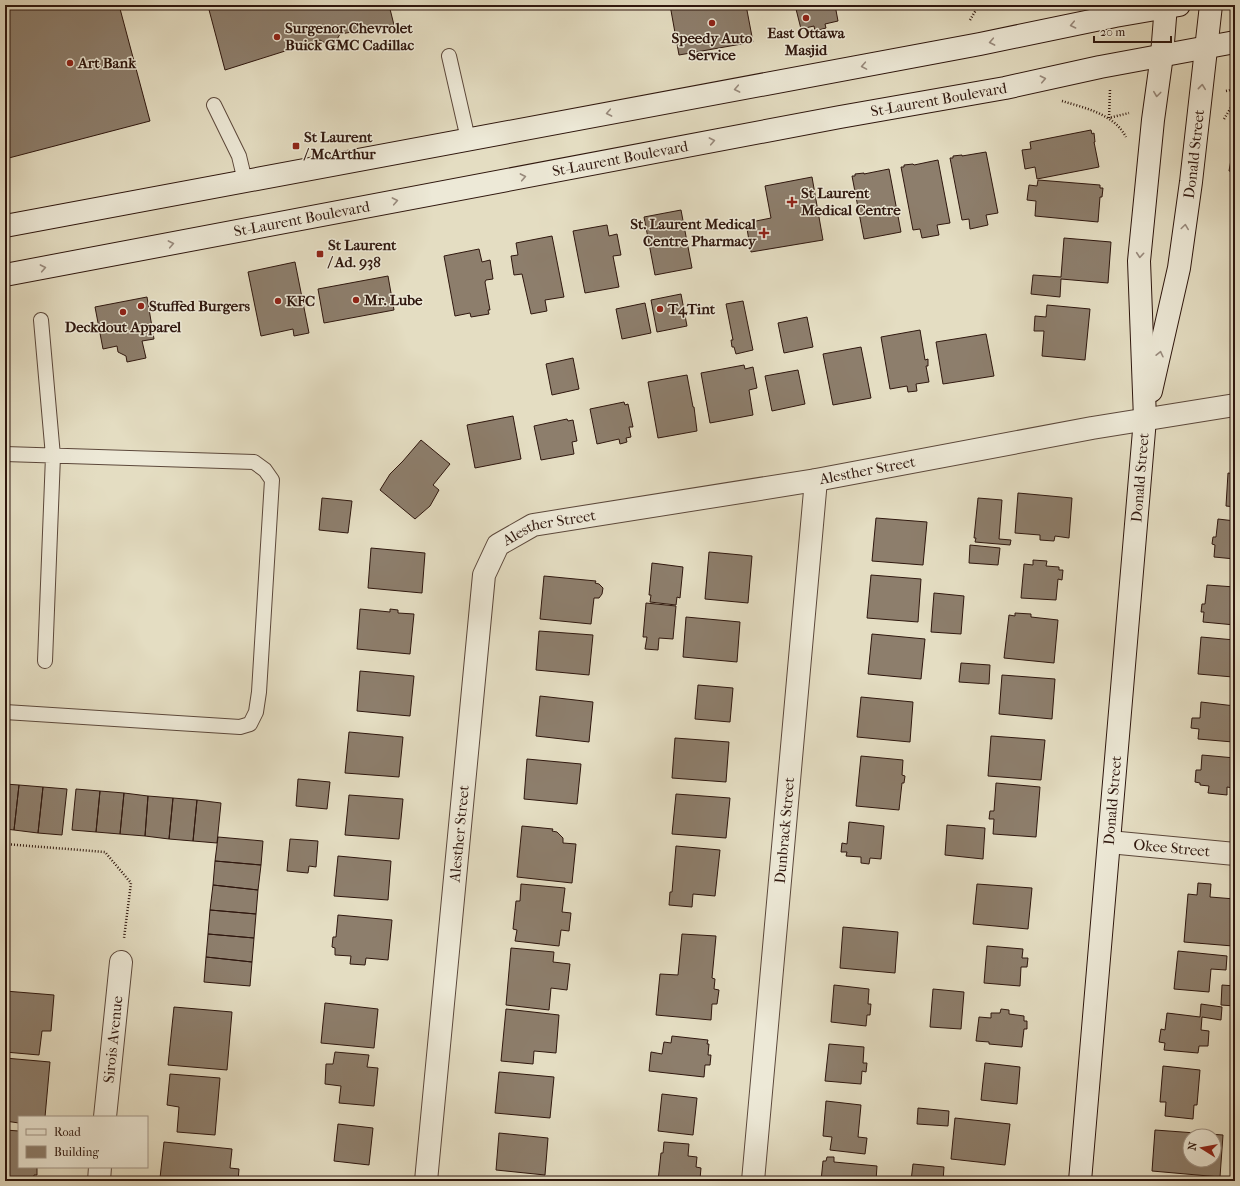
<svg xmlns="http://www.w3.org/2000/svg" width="1240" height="1186" font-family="'IM FELL French Canon',serif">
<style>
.building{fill:#8d7e6c;stroke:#2f170e;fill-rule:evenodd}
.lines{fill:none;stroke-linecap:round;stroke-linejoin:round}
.lane-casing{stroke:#5c483b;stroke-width:16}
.street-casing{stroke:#5c483b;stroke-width:24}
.secondary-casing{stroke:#2f170e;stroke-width:24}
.path{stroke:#2f170e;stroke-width:2.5;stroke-dasharray:1 2;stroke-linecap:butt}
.lane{stroke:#ede9d7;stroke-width:14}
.street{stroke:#ede9d7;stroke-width:22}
.secondary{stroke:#ede9d7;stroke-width:22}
.oneway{stroke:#988a7d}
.poi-dot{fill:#8f2418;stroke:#ede9d7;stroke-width:1.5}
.labels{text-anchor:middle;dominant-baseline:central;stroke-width:3;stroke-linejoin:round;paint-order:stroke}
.poi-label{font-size:15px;font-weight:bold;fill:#2f170e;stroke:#ede9d7;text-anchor:start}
.street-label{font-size:15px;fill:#2f170e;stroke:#ede9d7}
</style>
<rect width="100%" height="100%" fill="#e4ddc2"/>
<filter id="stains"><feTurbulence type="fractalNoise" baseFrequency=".005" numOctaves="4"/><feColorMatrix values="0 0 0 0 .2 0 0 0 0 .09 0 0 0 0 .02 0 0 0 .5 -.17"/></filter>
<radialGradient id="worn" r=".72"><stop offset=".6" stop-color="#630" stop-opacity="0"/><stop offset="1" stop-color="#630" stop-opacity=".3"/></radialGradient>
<!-- building -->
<path class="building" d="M5,5H119L150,121L5,159Z
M389,5L394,25L340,34L334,45L330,46L320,40L225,70L208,6Z
M670,5H746L753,42L679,55Z
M795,5H835L838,21L825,24L826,28L815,31L814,26L801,29Z
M1091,130L1092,134L1094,133L1095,142H1094L1099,167L1037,179L1035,167L1025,169L1022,150L1031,149L1030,142Z
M1235,137V172L1229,171Z
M986,152L998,213L986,215L988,225L970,229L969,219L962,220L950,158H953V156L962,155V156Z
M938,160L950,223L937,225L939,235L922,238L920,229L913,230L901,167H904V165L913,164L914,165Z
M889,169L901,232L864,239L852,176H855V174L864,173V174Z
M812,177L823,240L751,252L746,223L771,218L765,186Z
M1038,180L1100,185V188H1103L1102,197H1100L1098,222L1035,216L1036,201L1027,200L1029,185L1037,186Z
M681,210L692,268L655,275L644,217Z
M607,225L609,236L617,234L621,255L613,256L619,287L585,293L573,231Z
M552,236L564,297L545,300L547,311L531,314L522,274L514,275L511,256L518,255L516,243Z
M1064,238L1111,242L1108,283L1061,279L1060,297L1031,294L1033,275L1061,277Z
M479,249L482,262L490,260L493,279L486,280L485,282L490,310H488L489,314L471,317L470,313L455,316L444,256Z
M295,262L309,333L294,336L293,329L261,336L248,272Z
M388,276L394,310L324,323L318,289Z
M681,294L687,326L657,332L651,300Z
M147,297L154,339L142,341L146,358L127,362L126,356L118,352L117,346L103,349L95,307Z
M743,301L753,350L736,354L734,347H732L731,340H733L726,304Z
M645,303L651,333L622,339L616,309Z
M1047,305L1090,309L1085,360L1042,356L1044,331H1034L1035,316L1046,317Z
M807,317L813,347L784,353L778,323Z
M920,330L925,360L928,359V366H926L929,382L916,384L917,391L908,392L907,386L890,389L881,337Z
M986,334L994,376L943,384L936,342Z
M861,347L871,398L833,405L823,354Z
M573,358L579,389L552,395L546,364Z
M744,365L745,369L753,367L757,388L749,390L753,415L710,423L701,373Z
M798,370L805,404L772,411L765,376Z
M687,375L693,407H694L697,431L658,438L648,382Z
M624,402L625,405L628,404L633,427H629L631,437L626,438L627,442L620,444L619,439L597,444L590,409Z
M513,416L521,459L475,468L467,425Z
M567,419L568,421L573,420L577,441L572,442L574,454L541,460L534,426Z
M421,440L450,464L433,485L439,490L430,506L415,519L380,490L390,474L403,461Z
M1228,473L1235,474V507L1226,506Z
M1018,493L1072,498L1069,538L1055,536L1054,541L1040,540V535L1015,533Z
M322,498L352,501L348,533L319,530Z
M978,498L1002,500L999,539L1011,540L1010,545L975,542L976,538H974Z
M876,518L927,522L923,565L872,561Z
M1218,519L1235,521V559L1214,557L1215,545L1212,544L1213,537H1216Z
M970,545L1000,548L998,565L969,563Z
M371,548L425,553L422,593L368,588Z
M709,552L752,556L748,603L705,599Z
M1033,560L1047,561L1046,566L1059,567V570H1063L1062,580L1058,579L1056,600L1021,598L1024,564L1033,565Z
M652,563L683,567L680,598L677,597L676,605L650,602L651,595H649Z
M871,575L921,579L918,622L867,618Z
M544,576L596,581L595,583L599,584L603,588L602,594L599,598H594L591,624L540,619Z
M1207,585L1235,587V625L1203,622L1204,612H1201L1202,604H1205Z
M934,593L964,596L961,634L931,632Z
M646,603L676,606L673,639L659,638L658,650L645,649L647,637H643Z
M360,609L390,612V609L398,610V613L414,614L410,654L357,649Z
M1015,613L1031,614V617L1058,620L1054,663L1004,658L1009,615L1015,616Z
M686,617L740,622L737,662L683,657Z
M539,631L593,635L589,675L536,670Z
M872,634L925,639L921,679L868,674Z
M1201,637L1235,640V667L1233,677L1198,674Z
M961,663L990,665L989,684L959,682Z
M360,671L414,676L410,716L357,711Z
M1002,675L1055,679L1052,719L999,714Z
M698,685L733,688L730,722L695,719Z
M540,696L593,702L589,742L536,736Z
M861,697L913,702L910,742L857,737Z
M1201,702L1235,706V731L1233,742L1198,739L1199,729L1191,728L1192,718H1200Z
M349,732L403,737L399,777L345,773Z
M991,736L1045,740L1041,780L988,776Z
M675,738L729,742L726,782L672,778Z
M1202,755L1235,758V784H1233V788L1227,787V795L1208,793L1209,786L1200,785V783L1195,782L1196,770H1201Z
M861,756L903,760L902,775L905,776L904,783H902L899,810L856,806Z
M527,759L581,764L577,804L524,799Z
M298,779L330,782L327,809L296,806Z
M996,783L1040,787L1036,837L993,834L994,819H989L990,811H994Z
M5,784L19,785L14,830L5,829Z
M19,785L43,787L38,833L14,830Z
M43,787L67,789L62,835L38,833Z
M76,789L100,791L96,832L72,830Z
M100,791L124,793L120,834L96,832Z
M124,793L148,796L145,836L120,834Z
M676,794L730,798L726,838L672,834Z
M349,795L403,799L399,839L345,835Z
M148,796L173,798L169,839L145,836Z
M173,798L197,800L193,841L169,839Z
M197,800L221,803L217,843L193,841Z
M849,822L884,826L881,859L870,858L869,864L861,863V857L846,856L847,852H841L842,843L847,844Z
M947,825L985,828L983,859L945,855Z
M522,826L553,829L552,831L557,832L563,838V843L576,844L572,883L517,877Z
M218,837L263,841L261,865L215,861Z
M290,839L318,841L316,867L309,866L308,873L287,871Z
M676,846L720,850L715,896L693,894L692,907L669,905L670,892H672Z
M338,856L391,861L388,900L334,896Z
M215,861L261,865L258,890L213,885Z
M1198,883L1211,884L1210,897L1235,899L1233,946L1184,942L1188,894L1197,895Z
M521,884L565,888L562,912L571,913L569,931L561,930L559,946L515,941L517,930L513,929L516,901H520Z
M977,884L1032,888L1028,929L973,924Z
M213,885L258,890L256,914L210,910Z
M210,910L256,914L254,938L208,934Z
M338,915L392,920L388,960L366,958L365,965L350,964L351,956L335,955V948L332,947L333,937H336Z
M843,927L898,932L895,973L840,968Z
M208,934L254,938L252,962L206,957Z
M682,934L716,936L712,978L715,979L714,989L719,990L717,1004H712L711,1020L656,1015L660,974L678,975Z
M987,946L1023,949L1022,958H1028L1027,967H1021L1020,986L984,983Z
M511,948L554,952L553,962L570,964L567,990L551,988L549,1010L506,1005Z
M1178,951L1227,956L1226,970L1211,969L1209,992L1174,989Z
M206,957L252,962L250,986L204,982Z
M834,985L869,989L868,1004H871L870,1015H867L866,1026L831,1022Z
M1222,985L1235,986V1006L1221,1005Z
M933,989L964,992L961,1029L930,1027Z
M5,991L54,995L51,1031H42L39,1055L5,1052Z
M325,1003L378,1009L374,1048L321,1043Z
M1201,1004L1222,1007L1221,1020L1202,1017L1201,1030L1209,1031L1208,1046H1199L1198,1053L1164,1050L1165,1043L1159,1042L1161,1029L1165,1030L1167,1013L1200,1017Z
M174,1007L232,1012L227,1070L168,1065Z
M506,1009L559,1015L556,1053L534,1051L533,1064L501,1061Z
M1001,1009L1009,1010V1014L1024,1016V1021H1027V1029H1024L1022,1047L989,1044V1042L976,1041L979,1017L991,1018V1013H1000Z
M672,1036L708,1040L707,1044H709L708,1055H711L710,1065H705L704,1077L649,1071L651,1052L662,1054L664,1042L671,1043Z
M829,1044L864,1047L863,1063H867L866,1072L862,1071L861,1084L825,1081Z
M335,1052L369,1055L367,1067L378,1068L374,1106L339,1103L341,1086L325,1084L326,1064H333Z
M5,1058L50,1062L45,1117H19V1123L5,1121Z
M985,1063L1020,1067L1017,1104L981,1100Z
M1163,1066L1200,1070L1197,1105H1194L1193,1119L1165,1116L1166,1102H1160Z
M499,1072L554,1077L550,1118L495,1113Z
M170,1074L220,1078L215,1135L177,1132L179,1107L167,1105Z
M662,1094L697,1098L693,1135L658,1131Z
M826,1101L861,1105L858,1137L867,1138L865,1154L830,1150L832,1137L823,1136Z
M918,1108L949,1111L948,1126L917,1124Z
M955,1118L1010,1124L1005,1165L951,1159Z
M338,1124L373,1128L369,1165L334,1161Z
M5,1130L19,1131V1167H37V1175H34L33,1181H5Z
M1155,1130L1223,1135L1220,1177L1152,1171ZM1190,1136H1214V1160H1190Z
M499,1133L548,1138L545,1175L496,1170Z
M164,1142L232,1149L230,1168L239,1169L238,1181H185L160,1178Z
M664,1142L689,1144L688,1156L697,1157L696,1167L701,1168L700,1179H695L694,1181H658L661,1153H663Z
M827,1157H834V1162L877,1166L876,1181H821L823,1161H826Z
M913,1164L944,1167L943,1181H911Z"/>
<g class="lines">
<!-- lane casing -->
<g class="lane-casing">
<path id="lane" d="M449,56L468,139
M214,105L239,156L245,181
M41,320L53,456L45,661
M5,454L254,462L265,470L272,480L259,692L256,712L250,724L240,727L5,712"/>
</g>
<!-- street casing -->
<g class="street-casing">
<g id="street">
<path id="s1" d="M1109,842L1235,854"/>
<path id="s2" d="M105,1117L121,962"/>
<path d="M99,1181L100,1167"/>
<path id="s3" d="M426,1181L484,575L498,545L533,525L816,480L1092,428L1235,405"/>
<path id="s4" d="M753,1181L816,480"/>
</g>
</g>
<!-- secondary casing -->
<g class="secondary-casing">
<g id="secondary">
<path d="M5,226L980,44L1115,16L1179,5"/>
<path id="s5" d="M5,275L840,117L1005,88L1100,67L1235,42"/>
<path id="s6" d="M1151,391L1179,268L1191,182L1211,5"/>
<path id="s7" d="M1080,1181L1145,419L1139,261L1153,120L1162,55L1166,5"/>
</g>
</g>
<!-- path -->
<path class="path" d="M970,20L979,5
M1110,90L1109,118L1129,113
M1226,91L1235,89
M1062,101C1085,108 1114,114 1126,137
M1224,119L1235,101
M5,844L105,852L131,883L124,938"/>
<!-- lane -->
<use href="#lane" class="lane"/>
<!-- street -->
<use href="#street" class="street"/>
<!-- secondary -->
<use href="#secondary" class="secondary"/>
</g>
<!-- one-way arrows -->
<defs><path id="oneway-chevron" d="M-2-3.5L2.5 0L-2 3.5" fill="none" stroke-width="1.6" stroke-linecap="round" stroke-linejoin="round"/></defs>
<g class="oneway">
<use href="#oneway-chevron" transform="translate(1073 25) rotate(168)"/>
<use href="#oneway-chevron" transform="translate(992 42) rotate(169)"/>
<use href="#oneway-chevron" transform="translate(864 66) rotate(170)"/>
<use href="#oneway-chevron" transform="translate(1043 79) rotate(-12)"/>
<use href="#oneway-chevron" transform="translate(1202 87) rotate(-84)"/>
<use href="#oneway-chevron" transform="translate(737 89) rotate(169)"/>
<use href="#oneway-chevron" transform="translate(1157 94) rotate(97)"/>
<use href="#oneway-chevron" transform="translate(609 113) rotate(169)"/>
<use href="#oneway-chevron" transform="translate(712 141) rotate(-11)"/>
<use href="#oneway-chevron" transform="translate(523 177) rotate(-11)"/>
<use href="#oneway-chevron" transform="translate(395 201) rotate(-11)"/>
<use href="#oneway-chevron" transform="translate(1185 227) rotate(-82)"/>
<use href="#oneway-chevron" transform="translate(171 244) rotate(-11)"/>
<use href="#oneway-chevron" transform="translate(1140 255) rotate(95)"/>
<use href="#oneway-chevron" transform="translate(43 268) rotate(-11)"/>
<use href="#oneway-chevron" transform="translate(1160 354) rotate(-77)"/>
</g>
<!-- markers -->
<g class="poi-dot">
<circle cx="806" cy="18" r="4"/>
<circle cx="712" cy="23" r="4"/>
<circle cx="277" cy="37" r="4"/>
<circle cx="70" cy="63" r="4"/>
<rect x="292" y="142" width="8" height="8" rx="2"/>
<path d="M790 196h4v4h4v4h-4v4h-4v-4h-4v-4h4z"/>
<path d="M762 227h4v4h4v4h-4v4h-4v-4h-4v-4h4z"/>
<rect x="316" y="250" width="8" height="8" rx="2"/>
<circle cx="356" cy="300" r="4"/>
<circle cx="278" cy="301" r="4"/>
<circle cx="141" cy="306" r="4"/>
<circle cx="660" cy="309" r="4"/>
<circle cx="123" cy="312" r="4"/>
</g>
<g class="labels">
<!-- poi labels -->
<g class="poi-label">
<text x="285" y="28">Surgenor Chevrolet<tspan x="285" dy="17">Buick GMC Cadillac</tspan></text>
<text x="806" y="33" text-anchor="middle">East Ottawa<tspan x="806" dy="17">Masjid</tspan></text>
<text x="712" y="38" text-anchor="middle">Speedy Auto<tspan x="712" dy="17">Service</tspan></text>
<text x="78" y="63">Art Bank</text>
<text x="304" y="137">St Laurent<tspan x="304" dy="17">/ McArthur</tspan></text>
<text x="801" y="193">St Laurent<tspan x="801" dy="17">Medical Centre</tspan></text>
<text x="756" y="224" text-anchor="end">St. Laurent Medical<tspan x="756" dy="17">Centre Pharmacy</tspan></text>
<text x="328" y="245">St Laurent<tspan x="328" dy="17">/ Ad. 938</tspan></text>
<text x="364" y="300">Mr. Lube</text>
<text x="286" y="301">KFC</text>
<text x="149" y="306">Stuffed Burgers</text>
<text x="668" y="309">T4Tint</text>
<text x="123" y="327" text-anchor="middle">Deckdout Apparel</text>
</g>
<!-- street labels -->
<g class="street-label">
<text stroke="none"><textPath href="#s5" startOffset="950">St-Laurent Boulevard</textPath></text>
<text stroke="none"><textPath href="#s6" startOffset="241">Donald Street</textPath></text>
<text stroke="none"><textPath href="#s5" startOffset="626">St-Laurent Boulevard</textPath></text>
<text stroke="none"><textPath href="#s5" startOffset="302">St-Laurent Boulevard</textPath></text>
<text stroke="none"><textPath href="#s3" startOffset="1021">Alesther Street</textPath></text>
<text stroke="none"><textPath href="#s7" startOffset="706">Donald Street</textPath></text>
<text stroke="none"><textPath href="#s3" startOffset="697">Alesther Street</textPath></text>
<text stroke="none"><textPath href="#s7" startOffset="382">Donald Street</textPath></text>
<text stroke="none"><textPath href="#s4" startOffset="352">Dunbrack Street</textPath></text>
<text stroke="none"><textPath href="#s3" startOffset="349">Alesther Street</textPath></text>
<text stroke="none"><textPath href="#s1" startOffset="63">Okee Street</textPath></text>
<text stroke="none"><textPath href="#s2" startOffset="78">Sirois Avenue</textPath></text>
</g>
</g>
<!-- margin -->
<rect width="1240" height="1186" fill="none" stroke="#e4ddc2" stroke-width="20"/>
<rect x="6" y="6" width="1228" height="1174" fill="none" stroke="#2f170e" stroke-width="2"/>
<rect x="10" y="10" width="1220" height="1166" fill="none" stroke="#2f170e"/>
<!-- legend -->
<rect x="18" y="1116" width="130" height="52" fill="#ede9d7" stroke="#a19587"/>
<rect x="26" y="1129" width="20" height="6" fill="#ede9d7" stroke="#a19587"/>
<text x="54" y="1136" font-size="12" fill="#2f170e">Road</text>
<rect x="26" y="1146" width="20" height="12" fill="#8d7e6c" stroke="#a19587"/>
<text x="54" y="1156" font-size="12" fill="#2f170e">Building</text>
<!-- north arrow -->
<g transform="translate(1202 1148) rotate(281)"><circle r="19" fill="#ede9d7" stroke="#a19587"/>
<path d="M0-3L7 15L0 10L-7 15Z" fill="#8f2418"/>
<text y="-6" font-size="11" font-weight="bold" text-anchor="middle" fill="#2f170e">N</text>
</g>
<!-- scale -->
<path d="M1094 36v6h77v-6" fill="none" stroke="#2f170e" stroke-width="2"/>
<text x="1100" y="36" font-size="12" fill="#2f170e" stroke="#ede9d7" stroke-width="3" paint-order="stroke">20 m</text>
<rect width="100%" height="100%" filter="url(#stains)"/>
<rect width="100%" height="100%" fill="url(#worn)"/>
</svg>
